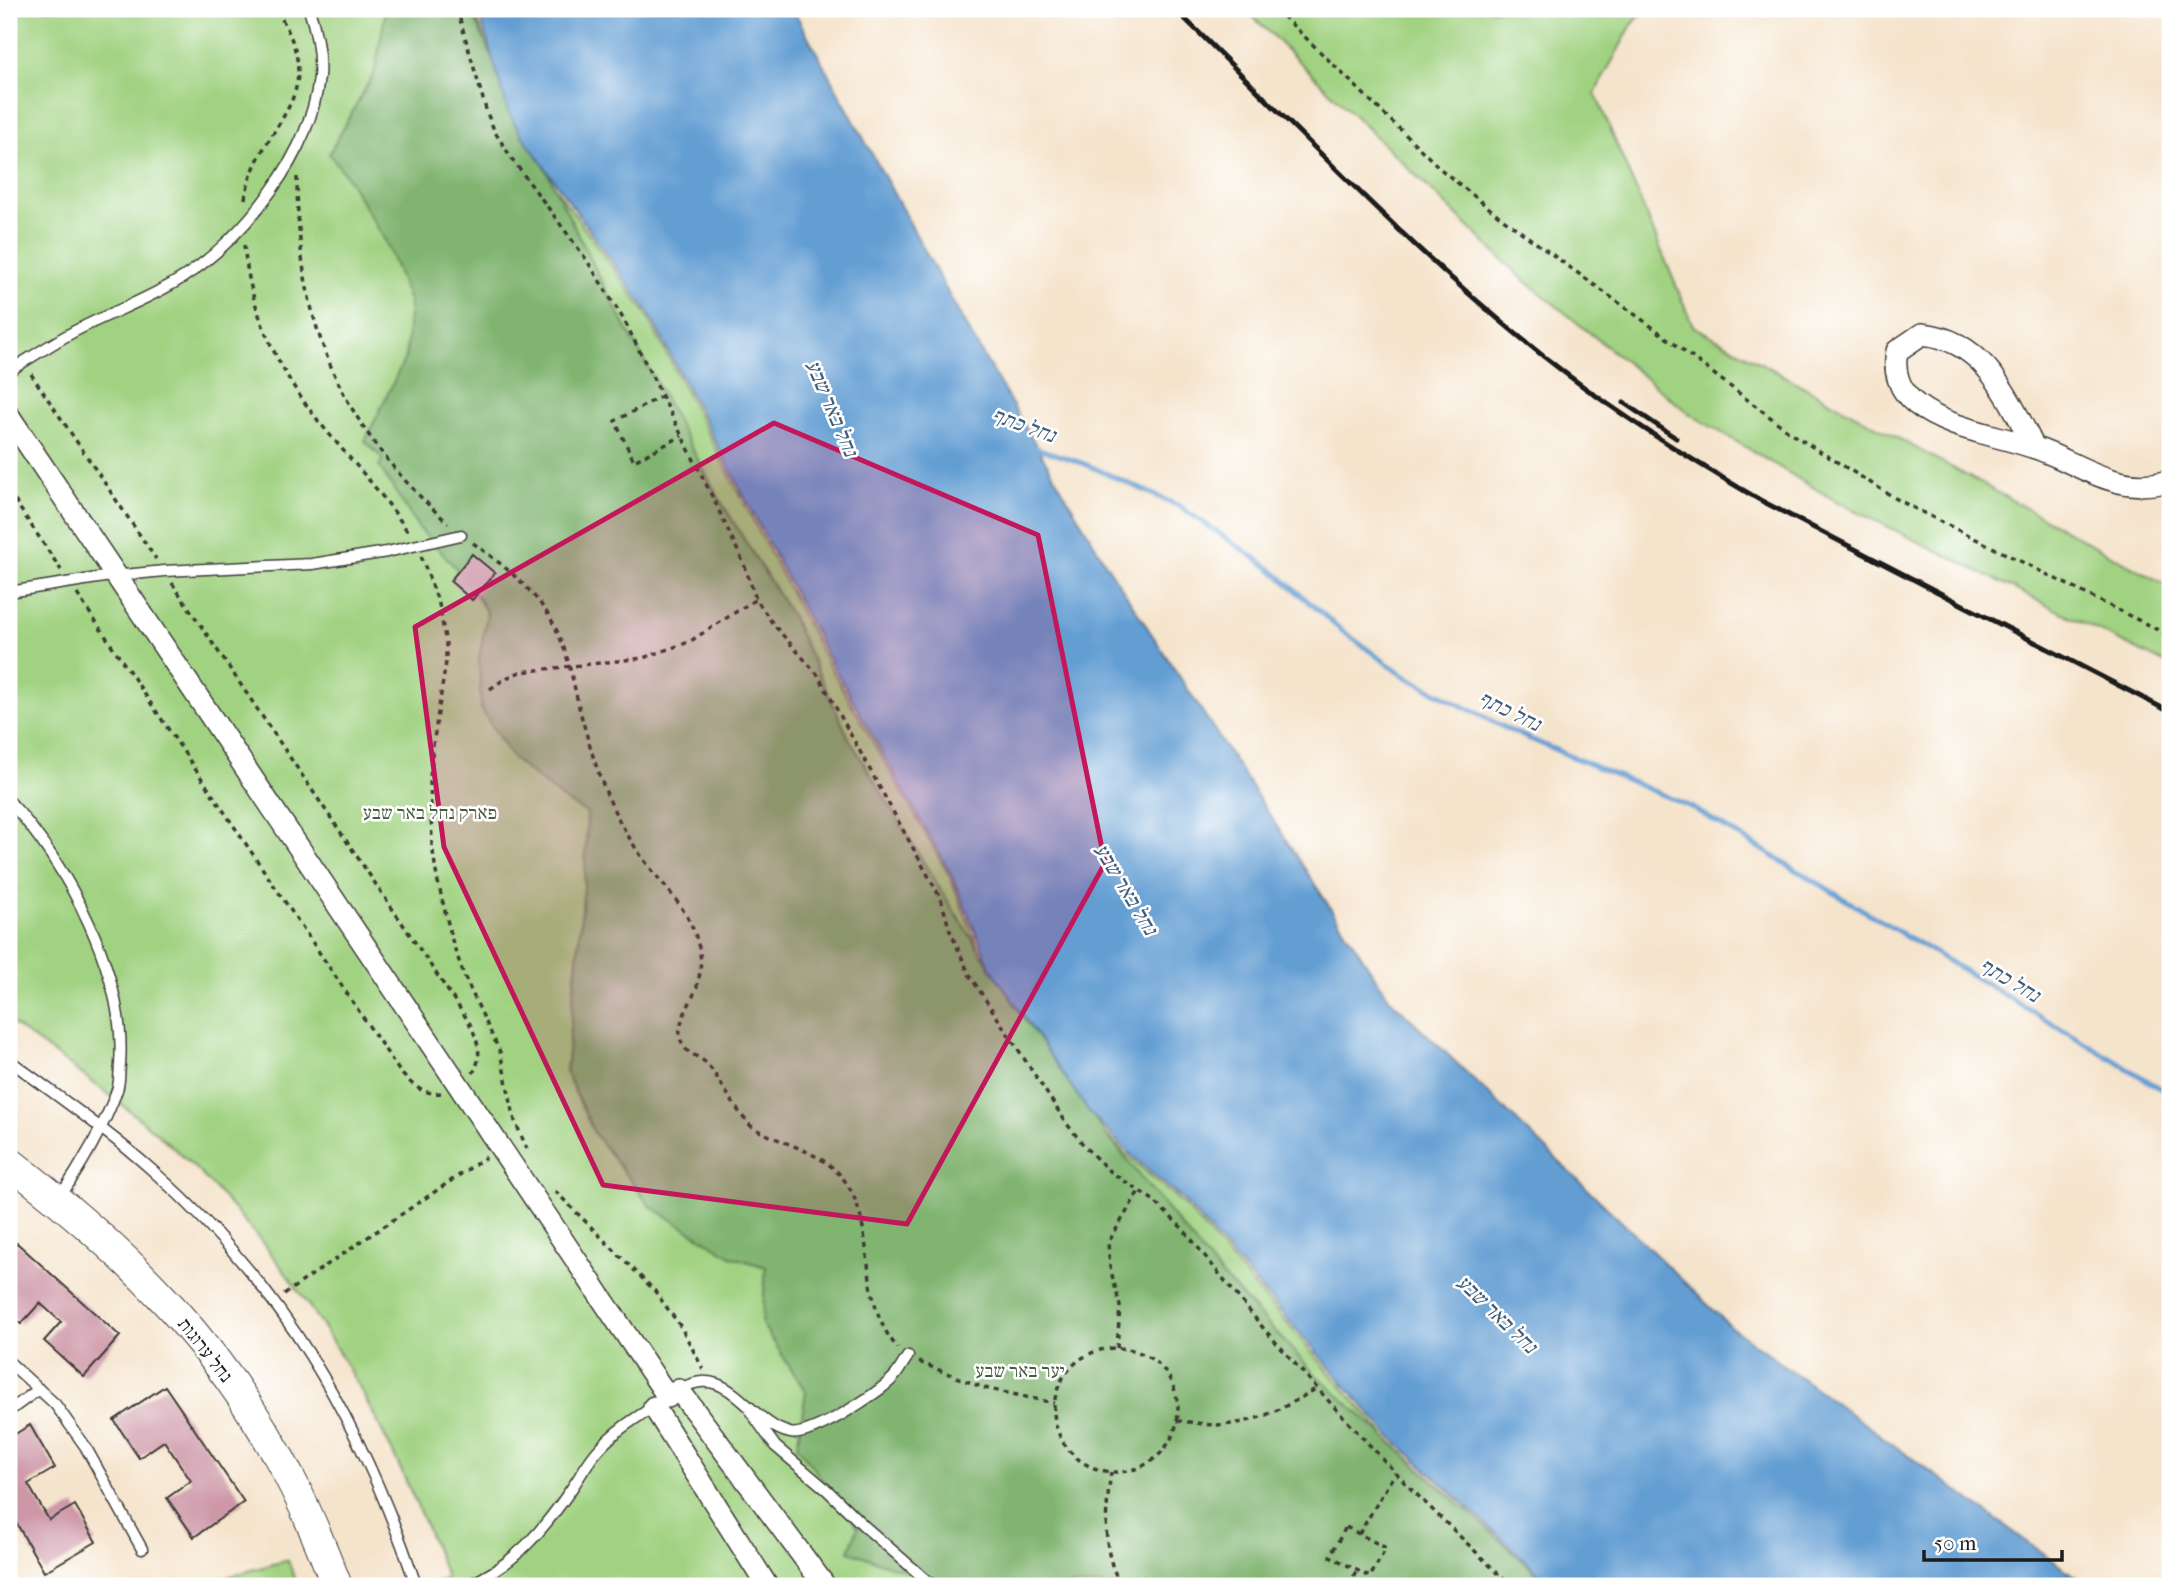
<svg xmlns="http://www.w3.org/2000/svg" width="2179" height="1595" font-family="'IM FELL French Canon','Frank Ruhl Libre',serif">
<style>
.green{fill:#a0d281;stroke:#5e774e;stroke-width:2}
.forest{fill:#80b46f;stroke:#4e6846;stroke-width:2}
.water{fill:#649ed3;stroke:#405d78;stroke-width:2}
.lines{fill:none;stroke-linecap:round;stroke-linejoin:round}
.stream{stroke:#649ed3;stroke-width:5}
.building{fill:#ce97a8}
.lane-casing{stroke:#3d3a36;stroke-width:13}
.street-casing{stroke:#3d3a36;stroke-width:24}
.secondary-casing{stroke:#3d3a36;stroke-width:32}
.path{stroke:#3d3a36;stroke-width:3.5;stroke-dasharray:5 5;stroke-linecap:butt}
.lane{stroke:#fff;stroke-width:10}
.street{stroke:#fff;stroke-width:21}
.secondary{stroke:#fff;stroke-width:30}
.rail{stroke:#1c1c1c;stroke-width:5}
.marked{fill:#c2185b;fill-opacity:0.2;stroke:#c2185b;stroke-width:5;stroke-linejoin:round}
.labels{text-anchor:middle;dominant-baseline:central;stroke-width:5;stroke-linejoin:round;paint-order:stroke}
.park-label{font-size:19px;fill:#4a5c3f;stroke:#fff}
.street-label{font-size:19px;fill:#1c1c1c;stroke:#fff}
.water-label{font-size:21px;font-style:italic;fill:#405d78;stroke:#fff}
</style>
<rect width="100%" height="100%" fill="#fff"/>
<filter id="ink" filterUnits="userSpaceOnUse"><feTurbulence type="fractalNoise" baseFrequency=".0143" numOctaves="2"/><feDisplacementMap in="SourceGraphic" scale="14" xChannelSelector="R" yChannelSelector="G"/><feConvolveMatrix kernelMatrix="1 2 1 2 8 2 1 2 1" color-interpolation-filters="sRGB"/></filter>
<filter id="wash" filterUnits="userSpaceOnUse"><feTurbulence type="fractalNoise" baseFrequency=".00686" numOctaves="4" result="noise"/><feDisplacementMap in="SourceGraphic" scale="28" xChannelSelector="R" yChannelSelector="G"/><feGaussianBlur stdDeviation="1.57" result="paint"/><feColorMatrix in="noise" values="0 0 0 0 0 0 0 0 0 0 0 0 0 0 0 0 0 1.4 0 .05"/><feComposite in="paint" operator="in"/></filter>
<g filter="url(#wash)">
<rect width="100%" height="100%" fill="#f5e4cc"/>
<!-- green -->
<path class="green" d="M9,9H474L518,136L646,314L821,651L950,877L987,969L1085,1113L1129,1157L1182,1203L1385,1436L1548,1586H425L447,1578C387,1424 317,1292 200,1173C142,1115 74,1069 9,1021Z
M1245,9H1646L1631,26L1595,93L1693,326L2170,587V666L1836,501L1690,414L1517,274Z
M288,1560L298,1586H195Z"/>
<!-- forest -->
<path class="forest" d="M386,9H469L471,11L527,132L607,292L720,500L792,617L850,740L938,886L1021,1014L1105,1133L1215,1268L1316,1375L1551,1586H953L951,1582L893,1567L849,1551L858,1527L797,1446L806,1392L762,1324L766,1267L733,1257L650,1206L594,1133L566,1072L585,876L587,813L564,800L513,759L481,709L479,659L487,613L467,580L418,527L379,466L383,459L365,441L406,356L410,303L386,242L345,174L329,154L375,71Z"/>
<!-- water -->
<path class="water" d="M478,9H793L967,328L1106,564L1389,998L1731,1327L2088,1586H1553L1388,1434L1184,1201L1131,1155L1088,1111L990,967L952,876L824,650L648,312L521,134L509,114Z"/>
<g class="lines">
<!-- stream -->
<path class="stream" d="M1034,447L1085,464L1179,506L1271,569L1341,630L1403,675L1511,731L1691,807L2170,1094"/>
</g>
<g id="blocks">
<!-- building -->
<path class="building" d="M472,554L495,573L472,600L450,581Z
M17,1243L120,1336L84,1377L44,1341L61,1322L40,1303L21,1324L9,1313V1253Z
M165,1386L244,1502L194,1537L167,1498L191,1481L164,1441L139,1458L114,1420Z
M30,1425L55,1468L28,1484L49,1520L75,1505L96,1542L44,1572L9,1510V1438Z"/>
</g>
</g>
<g filter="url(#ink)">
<use href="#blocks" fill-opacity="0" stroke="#3d3a36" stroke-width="2"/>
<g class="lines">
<!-- lane casing -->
<g class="lane-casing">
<path id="lane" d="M9,371C32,357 54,342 77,330C112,312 149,299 182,278C245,238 311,153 319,77C321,53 316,31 309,9
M9,592L104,577L164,571L312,564L387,552L461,535
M9,801C67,863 127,977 120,1064C119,1072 120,1083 117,1090C105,1125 80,1168 59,1198
M9,1060C57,1096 107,1130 152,1170C282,1285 358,1416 414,1579
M9,1362L55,1404L85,1446L142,1549
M678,1391C727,1358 748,1423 790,1433C810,1438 878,1394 893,1378C899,1372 903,1363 908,1356
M9,1411L39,1389
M751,1412L775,1446L827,1490L863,1525L933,1586
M466,1586C513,1567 544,1529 572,1488C581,1475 589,1459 600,1448C616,1430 636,1418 656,1405"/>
</g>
<!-- street casing -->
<g class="street-casing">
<path id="street" d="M9,416L668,1397
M2034,447C2008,398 1985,340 1922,334L1897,351C1893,371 1899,391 1916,404C1948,429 1994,434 2032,447C2059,455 2084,472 2112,480C2131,486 2151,486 2170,481
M679,1390L825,1586
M654,1407L767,1586"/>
</g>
<!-- secondary casing -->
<g class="secondary-casing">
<path id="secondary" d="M9,1162C129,1253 227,1351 295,1488C311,1520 324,1553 337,1586"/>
</g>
<!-- path -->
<path class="path" d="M457,9L487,113L495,132L512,159L586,259L624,320L712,496L744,564L756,599L773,624L818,675L941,899L950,931L970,976L1067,1124L1086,1148L1108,1170L1153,1200L1183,1229L1264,1329L1335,1408L1406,1484L1511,1586
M1276,9L1444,172L1499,216L1655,329L1795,436L1900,501L2170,636
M297,177C297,323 339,425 448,523
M245,199C258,119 335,103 276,9
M244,245C251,316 280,375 325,429C354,464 385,495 409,534
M9,340L15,350
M31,374L156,559
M662,396L615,421L634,461L682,436
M9,492L61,570
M473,543C502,564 530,586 549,616C567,645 572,678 580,711C590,748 601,786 619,820C627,834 635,848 644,860C664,887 690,910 698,944C702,957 701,972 697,986C692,1003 672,1027 683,1045C688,1055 700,1056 707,1064C719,1077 741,1121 754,1128C787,1147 830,1152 850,1189C876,1235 858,1305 898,1348
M421,556L439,604L446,644V662L433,745L430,778L432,845L437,878L453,944L465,978L500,1052L515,1121L527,1149
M172,583L469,1022C477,1039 484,1055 473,1073
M77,594L400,1072C412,1085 423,1095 442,1093
M490,689L506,678L520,672L643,658L689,642L756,599
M555,1191L654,1290L681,1327L703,1369
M284,1294L486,1157
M1054 1410a62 62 0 1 1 124 0a62 62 0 1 1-124 0Z
M1117,1348L1120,1306L1110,1267L1108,1243L1139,1191
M919,1362L984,1388L1054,1403
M1177,1421C1190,1421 1203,1425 1216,1425C1254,1425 1286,1407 1317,1388
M1111,1472C1106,1510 1100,1552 1122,1586
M1346,1527L1386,1548L1370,1577L1330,1556Z
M1359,1534L1395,1473
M9,1585V1586
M1349,1586L1357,1570"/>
<!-- lane -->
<use href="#lane" class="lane"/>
<!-- street -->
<use href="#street" class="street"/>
<!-- secondary -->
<use href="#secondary" class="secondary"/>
<!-- rail -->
<path class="rail" d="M1175,9C1302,133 1424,265 1565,373C1627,420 1693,461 1760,500L2170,712
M1624,403L1676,438"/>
</g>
</g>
<!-- marked area -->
<path class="marked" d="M774,423L1038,535L1105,863L907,1224L603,1185L444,847L415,627Z"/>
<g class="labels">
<!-- park labels -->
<g class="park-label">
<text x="430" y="813">פארק נחל באר שבע</text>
<text x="1020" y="1371">יער באר שבע</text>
</g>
<!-- street labels -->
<g class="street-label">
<text transform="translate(205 1350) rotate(52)">נחל ערוגות</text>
</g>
<!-- water labels -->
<g class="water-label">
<text transform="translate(832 408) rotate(67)">נחל באר שבע</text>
<text transform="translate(1024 425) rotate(20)">נחל כתף</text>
<text transform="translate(1510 711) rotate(26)">נחל כתף</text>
<text transform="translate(1126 889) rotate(59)">נחל באר שבע</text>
<text transform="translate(2010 980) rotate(31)">נחל כתף</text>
<text transform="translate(1497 1314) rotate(44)">נחל באר שבע</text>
</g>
</g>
<!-- margin -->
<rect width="2179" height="1595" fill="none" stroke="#fff" stroke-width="35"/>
<!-- scale -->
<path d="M1924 1550v10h138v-10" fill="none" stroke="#1c1c1c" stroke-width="3.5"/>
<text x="1934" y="1550" font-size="21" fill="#1c1c1c" stroke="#ffffff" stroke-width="5" paint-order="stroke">50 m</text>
</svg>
